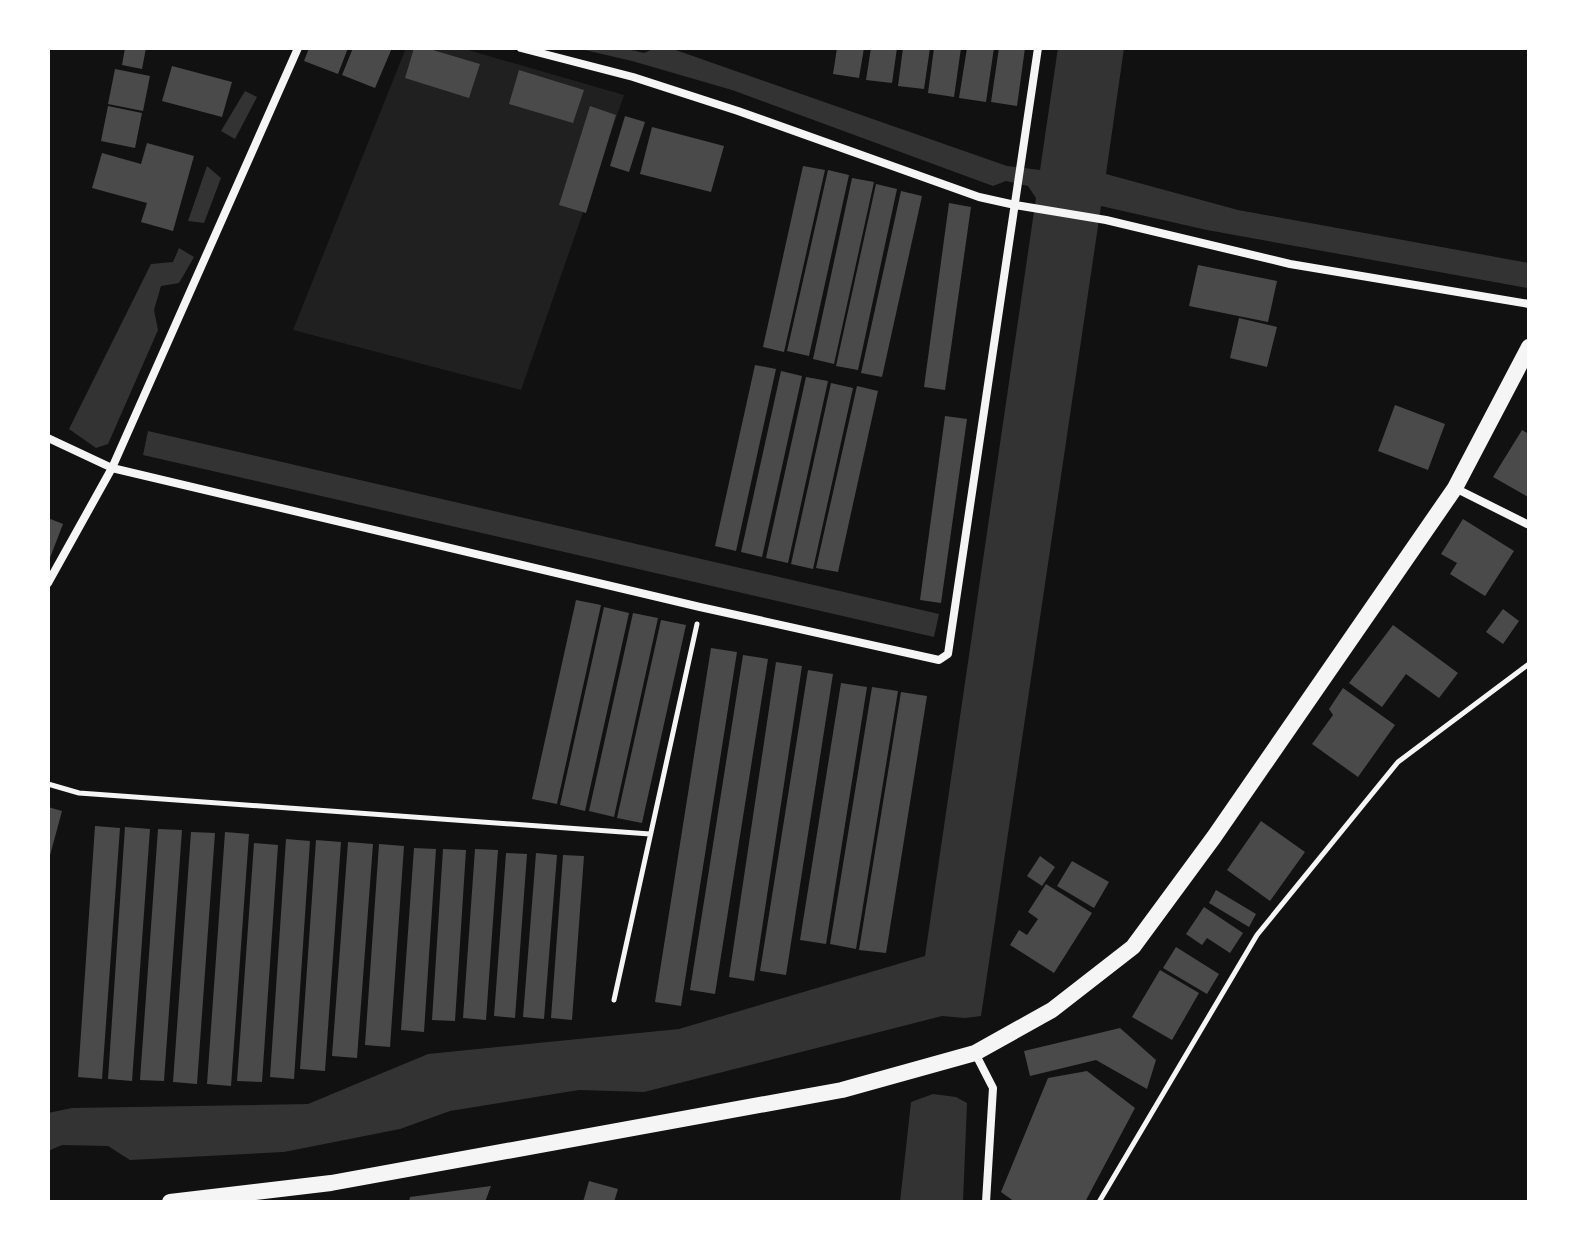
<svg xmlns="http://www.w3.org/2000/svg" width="1577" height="1250" font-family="'Asap Condensed',sans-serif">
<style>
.green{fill:#202020}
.water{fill:#333}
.building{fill:#4a4a4a}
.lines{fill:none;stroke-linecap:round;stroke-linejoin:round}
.path{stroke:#f5f5f5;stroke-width:5}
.minor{stroke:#f5f5f5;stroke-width:8}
.secondary{stroke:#f5f5f5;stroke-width:16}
</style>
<rect width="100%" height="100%" fill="#111"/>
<!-- green -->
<path class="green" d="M406,48H461L624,95L521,390L293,330Z"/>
<!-- water -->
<path class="water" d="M576,48H624L644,53L655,48H670L1007,166L1040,170L1058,48H1124L1106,174L1238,210L1529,263V285L1527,288L1207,230L1101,206L981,1016L965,1018L942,1016L644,1092L579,1090L450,1111L400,1129L284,1152L130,1160L108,1146L62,1145L48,1151V1113L72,1108L308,1104L428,1054L679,1029L925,956L1036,198L1028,186L1006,181L993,186L732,90L632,61Z
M245,91L257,97L235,139L221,131Z
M207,166L221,178L204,223L188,221Z
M179,248L194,257L179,283L161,286L154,310L158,330L108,444L96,448L69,429L151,264L173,262Z
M148,431L939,614L934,637L143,455Z
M933,1094L956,1097L967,1103L963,1202H900L911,1102Z"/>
<!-- building -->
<path class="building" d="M125,48H146L142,69L122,65Z
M309,48H348L338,74L304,61Z
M353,48H392L375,88L342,75Z
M414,48H426L480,64L469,98L405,78Z
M837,48H864L859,78L833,74Z
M871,48H897L892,83L866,80Z
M903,48H930L924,89L898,86Z
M934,48H961L954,97L928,93Z
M967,48H994L986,102L959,98Z
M999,48H1025L1017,106L991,102Z
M172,66L232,82L222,117L162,101Z
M115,69L150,76L143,111L108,104Z
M519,70L584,90L573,123L509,104Z
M108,106L142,113L135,148L101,141Z
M590,106L616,115L586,213L559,205Z
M625,116L645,122L629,172L610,166Z
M652,127L724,146L711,192L640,174Z
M147,143L194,156L173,231L141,222L147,203L92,188L102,153L141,164Z
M803,166L825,170L784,352L763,347Z
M828,170L849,175L809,356L787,351Z
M852,178L874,182L834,364L813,359Z
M876,184L897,189L858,370L836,366Z
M901,191L922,196L882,377L861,373Z
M949,203L971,207L945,390L924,387Z
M1198,265L1277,281L1268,322L1189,306Z
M1239,318L1277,327L1267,367L1230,358Z
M755,365L776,369L736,551L715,546Z
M781,371L802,376L762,557L741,552Z
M806,377L828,381L788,563L766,558Z
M831,383L853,388L813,569L791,564Z
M857,386L878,391L838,572L816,568Z
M1395,405L1445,424L1428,470L1378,451Z
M945,416L967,419L941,603L920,600Z
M1522,430L1529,434L1528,497L1493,477Z
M48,518L63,524L48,563Z
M1463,519L1514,551L1485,596L1450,574L1457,563L1441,554Z
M576,600L601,605L557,804L532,799Z
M604,607L629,613L585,811L560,805Z
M1503,609L1519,621L1503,644L1486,632Z
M633,613L658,618L614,817L589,811Z
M661,620L686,625L642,823L617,818Z
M1393,625L1458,673L1439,698L1406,674L1382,707L1349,683Z
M711,648L737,652L681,1006L655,1002Z
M743,655L768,659L715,994L690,990Z
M776,662L802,666L754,981L729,977Z
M808,670L833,674L786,975L760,971Z
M841,683L867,687L826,944L800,940Z
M872,687L898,691L856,949L830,944Z
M1343,688L1395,725L1358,777L1312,744L1333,715L1329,709Z
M901,692L927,696L886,953L859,950Z
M48,807L62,811L49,859H48Z
M1261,821L1305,852L1270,901L1227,870Z
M95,826L120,828L102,1079L78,1077Z
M125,827L150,829L132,1081L108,1079Z
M158,829L182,830L164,1081L140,1080Z
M191,832L215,833L197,1084L173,1082Z
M225,832L249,834L231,1086L207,1084Z
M286,839L310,841L294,1079L270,1077Z
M316,840L341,842L325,1071L300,1069Z
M348,842L373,844L357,1058L332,1056Z
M254,843L278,845L262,1082L237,1081Z
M379,844L404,846L390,1047L365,1045Z
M414,848L436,849L424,1032L401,1030Z
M443,849L466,850L455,1021L432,1020Z
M475,849L498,850L486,1020L463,1018Z
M506,853L527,854L515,1018L494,1016Z
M536,853L557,855L544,1019L523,1017Z
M563,855L584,856L572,1020L551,1018Z
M1040,856L1055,867L1042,886L1027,876Z
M1072,861L1109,882L1094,908L1057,886Z
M1046,884L1092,913L1054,973L1010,945L1019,930L1027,935L1038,919L1028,912Z
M1216,890L1256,914L1249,927L1209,903Z
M1204,907L1243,933L1230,953L1207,938L1202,945L1186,934Z
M1176,947L1219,974L1207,994L1163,968Z
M1160,970L1199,993L1172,1040L1132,1017Z
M1120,1028L1156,1060L1147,1089L1096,1060L1030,1076L1024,1051Z
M1087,1071L1135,1108L1085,1202H1015L1001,1192L1048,1078Z
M589,1181L618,1189L614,1202H583Z
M491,1186L485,1202H409L410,1197Z"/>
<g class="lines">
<!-- path -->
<path class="path" d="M48,784L79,793L650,834
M614,1000L697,624
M1099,1202L1257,935L1398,762L1529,664"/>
<!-- minor -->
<path class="minor" d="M521,48L633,77L738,111L979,197L1015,205L1106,220L1290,264L1529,304
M48,438L112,468L700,607L939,660L948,654L1038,48
M1455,488L1529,525
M48,583L112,468L298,48
M975,1053L993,1088L986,1202"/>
<!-- secondary -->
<path class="secondary" d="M170,1202L331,1183L842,1090L975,1053L1052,1010L1133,947L1214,837L1455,488L1529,347"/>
</g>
<!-- border -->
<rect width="1577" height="1250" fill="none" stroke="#ffffff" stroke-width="100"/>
</svg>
